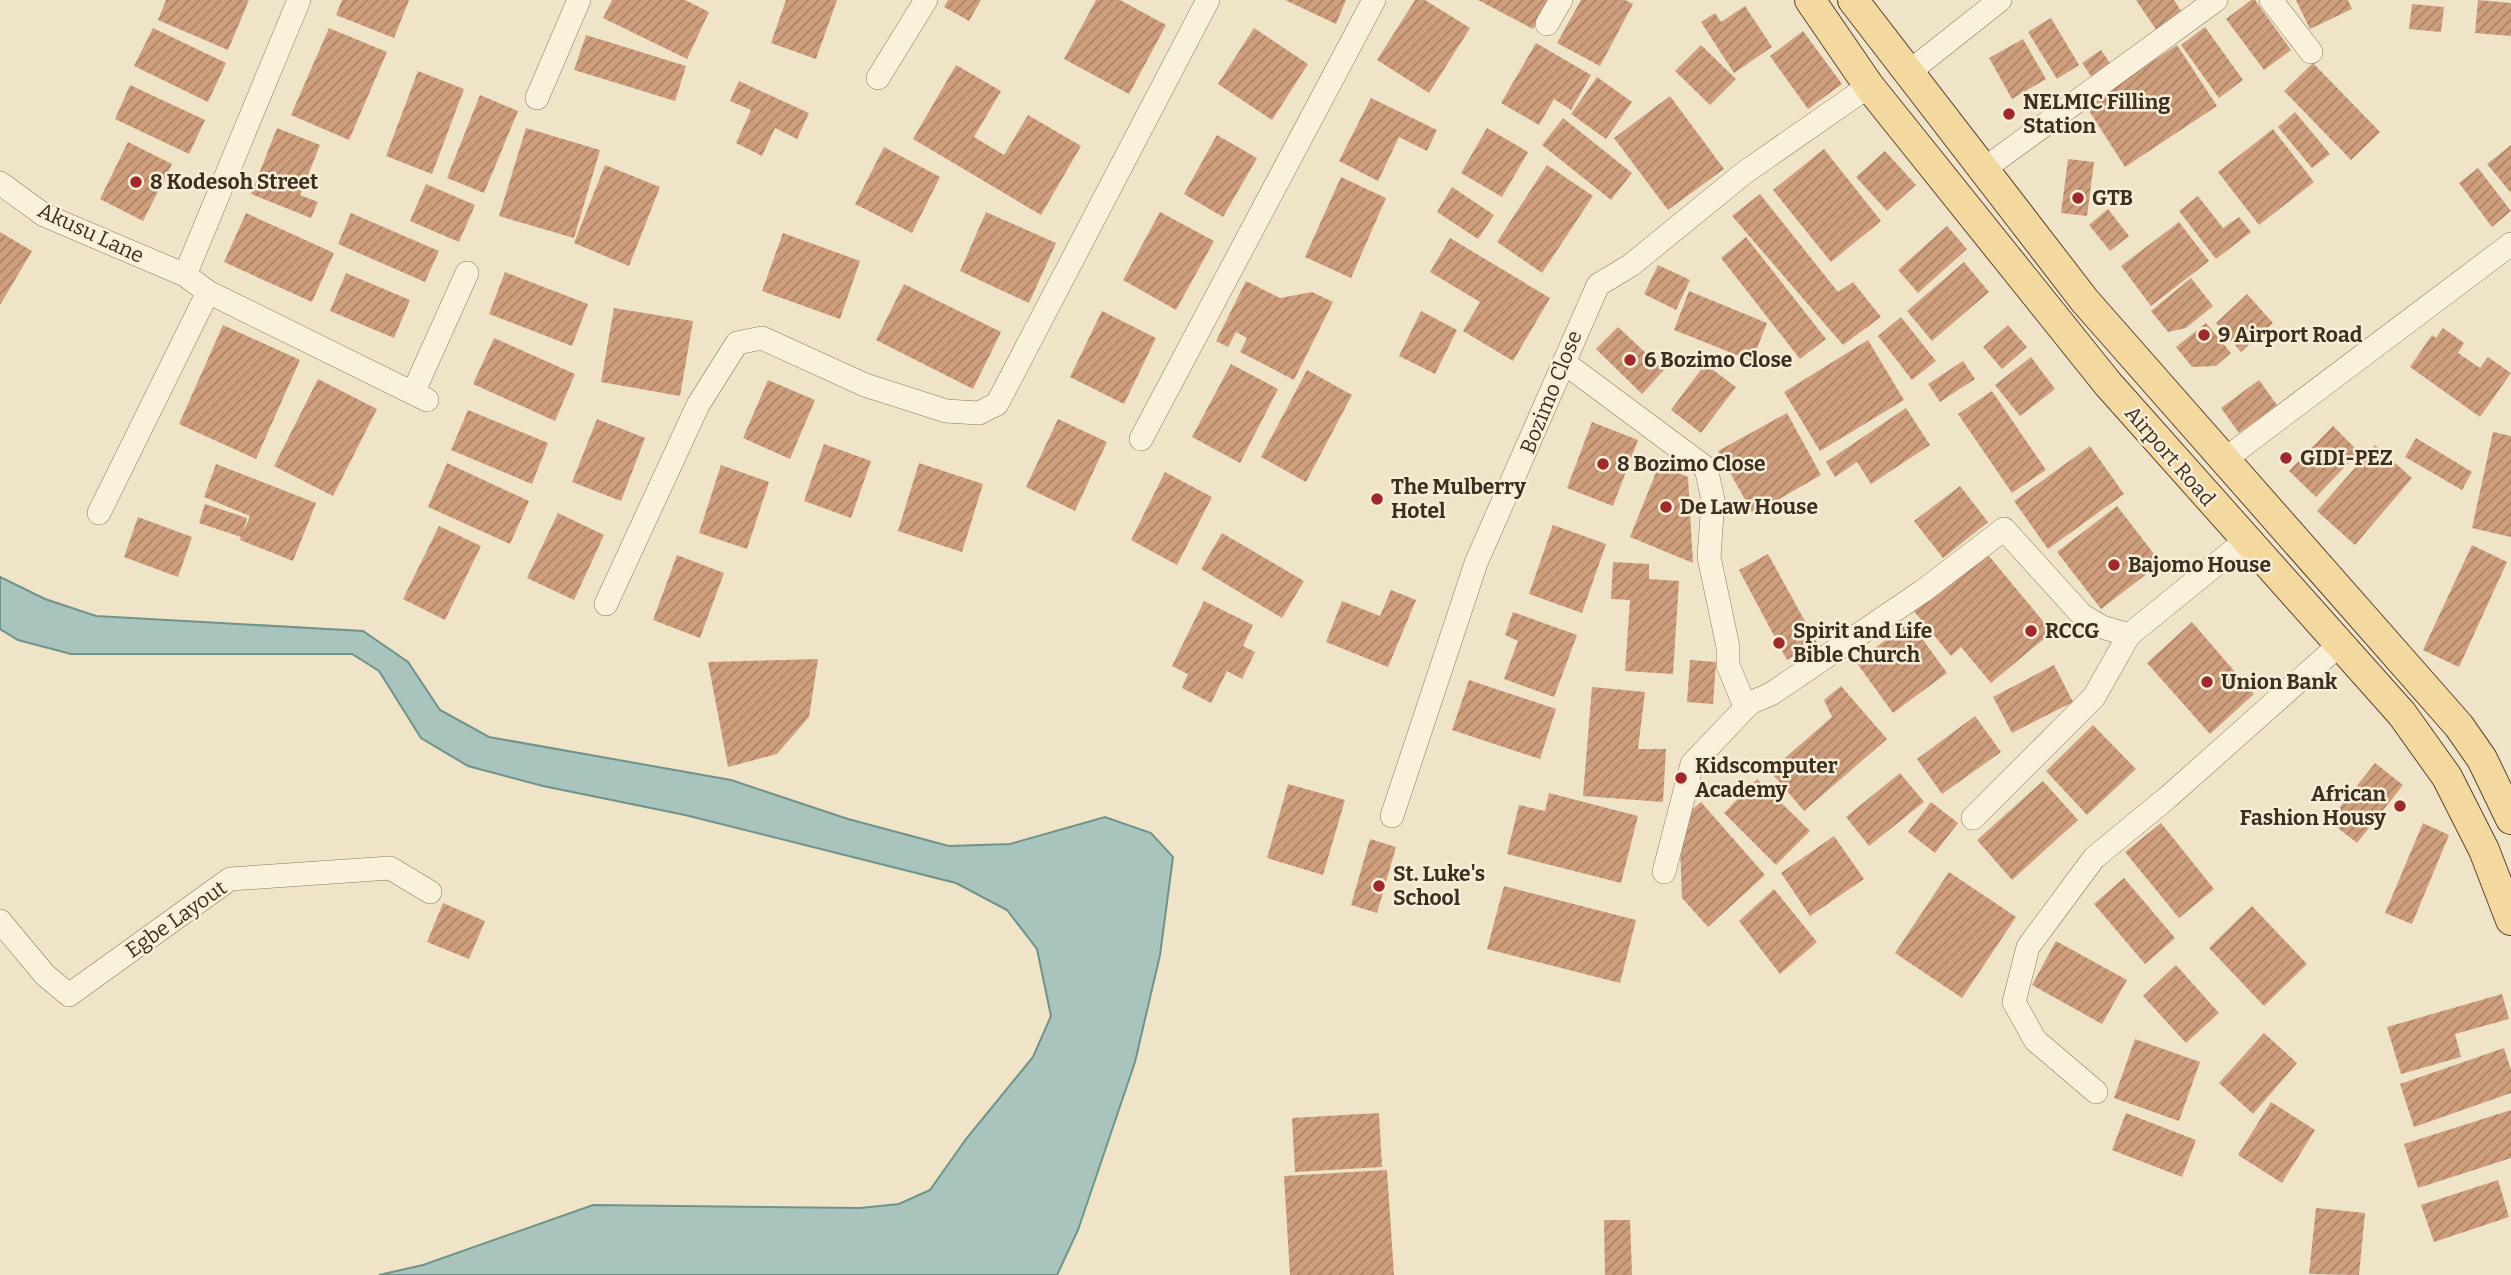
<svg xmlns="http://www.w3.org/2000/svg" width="2511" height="1275" font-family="Bitter,serif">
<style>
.water{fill:#a9c4bc;stroke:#6f938a;stroke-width:2}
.building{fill:url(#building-hatch)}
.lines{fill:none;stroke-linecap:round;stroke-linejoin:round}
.minor-casing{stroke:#8d765c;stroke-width:24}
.major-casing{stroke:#5b4430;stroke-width:32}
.minor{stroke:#faf1dc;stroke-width:23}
.major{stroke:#f3d9a0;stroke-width:30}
.poi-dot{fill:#9e2a2b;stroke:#f7eed8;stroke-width:2.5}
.labels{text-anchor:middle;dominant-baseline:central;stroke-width:5;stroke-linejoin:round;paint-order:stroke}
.poi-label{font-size:21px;font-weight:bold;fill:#3d2e20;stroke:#f7eed8;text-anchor:start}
.street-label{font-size:21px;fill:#3d2e20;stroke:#f7eed8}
</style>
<defs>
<pattern id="building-hatch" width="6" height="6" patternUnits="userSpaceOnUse" patternTransform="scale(1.75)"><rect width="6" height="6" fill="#cf9f7d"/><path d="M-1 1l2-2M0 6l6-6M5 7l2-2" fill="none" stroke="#a98266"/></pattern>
</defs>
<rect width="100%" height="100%" fill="#f0e4c8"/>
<!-- water -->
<path class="water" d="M0,577L45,599L96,616L363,631L408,662L440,710L489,737L731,780L848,819L949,846L1010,844L1105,817L1151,833L1173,857L1160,955L1135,1062L1078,1230L1057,1275H379L423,1265L593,1205L860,1208L899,1204L930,1190L966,1139L1033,1057L1051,1016L1037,949L1007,910L956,883L685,815L543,786L468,766L421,738L379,671L352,654H71L18,640L0,629Z"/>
<!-- building -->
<path class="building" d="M166,0H249L228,50L158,20Z
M342,0H409L394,38L336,15Z
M612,0H685L709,12L687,59L603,18Z
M786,0H837L816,59L771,43Z
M948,0H981L969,21L944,7Z
M1096,0H1120L1166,25L1129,94L1064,59Z
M1285,0H1346L1336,24Z
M1415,0H1425L1470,28L1429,93L1377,60Z
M1478,0H1548L1533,29Z
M1581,0H1625L1633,4L1600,66L1557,43Z
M2136,0H2174L2183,14L2157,31Z
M2251,0H2255L2291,50L2264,70L2226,19Z
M2296,0H2348L2352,9L2310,29Z
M2478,0L2511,3V36L2475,33Z
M2412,4L2444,7L2441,32L2409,29Z
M1745,6L1772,47L1734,73L1701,22L1715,13L1721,22Z
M2051,18L2079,65L2057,79L2028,32Z
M2205,27L2243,80L2219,98L2181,45Z
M153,28L226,63L208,102L134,66Z
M329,28L387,52L349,140L291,115Z
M1254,28L1308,64L1272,120L1218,84Z
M1803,31L1842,84L1808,109L1770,56Z
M586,35L686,66L675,101L574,70Z
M2023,39L2046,79L2012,99L1989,58Z
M1536,43L1591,75L1571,110L1554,99L1539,125L1501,103Z
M1701,45L1736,79L1710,105L1675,71Z
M2177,45L2217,106L2125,167L2086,106Z
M2101,50L2112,66L2093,79L2082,63Z
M2313,63L2380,132L2351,160L2284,91Z
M956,65L1001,91L974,137L1004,155L1028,115L1081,146L1041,215L913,139Z
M418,71L464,89L432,174L386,156Z
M1597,77L1632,102L1606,139L1571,114Z
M739,81L809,113L797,139L775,128L762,156L736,143L751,110L730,101Z
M130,85L205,120L189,154L115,119Z
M480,95L518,111L484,193L447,178Z
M1670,96L1724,169L1668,210L1614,138Z
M1371,98L1437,130L1427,151L1399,137L1378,181L1339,161Z
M2295,112L2330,154L2312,168L2278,127Z
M1563,118L1632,173L1611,200L1542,145Z
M277,128L320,145L300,195L318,202L311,218L251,194Z
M526,128L600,150L574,238L499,216Z
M1487,128L1528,152L1502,197L1461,173Z
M2273,129L2314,182L2259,225L2218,172Z
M1217,135L1257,158L1223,217L1184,194Z
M128,142L172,164L143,221L100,199Z
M2511,145V193L2487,164Z
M884,147L940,177L912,233L855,204Z
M1824,149L1881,221L1831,262L1773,190Z
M1885,151L1916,185L1887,211L1856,177Z
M2068,159L2094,162L2087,216L2061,213Z
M605,165L660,187L629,266L574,243Z
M1547,165L1593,196L1542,273L1497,242Z
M2478,168L2511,211L2492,227L2459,183Z
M1341,177L1386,198L1351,278L1305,257Z
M426,184L475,205L459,242L410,221Z
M1452,187L1494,215L1478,239L1437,212Z
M1760,194L1838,292L1853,282L1881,317L1843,345L1732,216Z
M2198,196L2223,228L2239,217L2251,232L2216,259L2179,211Z
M2108,209L2129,236L2110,251L2089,225Z
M986,212L1056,243L1029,303L960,271Z
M1160,212L1214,241L1176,310L1123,280Z
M246,213L334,253L312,302L224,262Z
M351,213L439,251L425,282L338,244Z
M2179,222L2209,261L2151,306L2121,266Z
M1947,226L1967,249L1918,293L1898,270Z
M0,232L32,251L0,305Z
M783,233L860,261L840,319L762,291Z
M1746,237L1826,339L1800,359L1721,258Z
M1450,238L1550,298L1513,361L1463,331L1480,302L1430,272Z
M1964,262L1989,292L1932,341L1907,311Z
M1658,265L1690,280L1676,310L1644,294Z
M505,272L588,304L572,346L489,314Z
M346,273L410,300L394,338L330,311Z
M2191,278L2213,306L2186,328L2168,332L2151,311Z
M1246,281L1280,298L1312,292L1333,302L1294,380L1240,352L1247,338L1236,332L1228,347L1216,341Z
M904,284L1001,332L973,389L876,340Z
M1689,291L1767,323L1752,361L1674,330Z
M2247,294L2273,323L2241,352L2216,323Z
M614,308L693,321L680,396L601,382Z
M1102,311L1156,338L1124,404L1070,377Z
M1421,311L1457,330L1435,374L1399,356Z
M1901,317L1936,361L1912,380L1878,336Z
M2206,323L2231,353L2216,366L2192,367L2176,347Z
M223,325L300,360L256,459L179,424Z
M2008,325L2027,347L2002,369L1983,347Z
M1618,327L1664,370L1642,394L1596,349Z
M2443,328L2464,343L2458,353L2480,368L2488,357L2511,373L2480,417L2410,367L2432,335L2436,338Z
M494,338L575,374L555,421L473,384Z
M1868,340L1904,400L1820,451L1784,392Z
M2031,357L2055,389L2020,416L1995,385Z
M1963,361L1975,379L1940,402L1928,384Z
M1231,364L1278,389L1240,463L1192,437Z
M1705,364L1736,387L1701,433L1671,410Z
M1307,370L1352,395L1306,482L1261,457Z
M318,379L377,409L333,496L274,466Z
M768,380L815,400L790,459L743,438Z
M2259,380L2277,405L2239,433L2221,408Z
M1992,391L2046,470L2012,493L1958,414Z
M1906,408L1930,445L1871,484L1857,462L1835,477L1826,462Z
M468,410L548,443L532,484L451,450Z
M1787,413L1821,475L1753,514L1718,451Z
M597,419L645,438L621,501L572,482Z
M1058,419L1107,442L1075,511L1026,487Z
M1592,422L1638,440L1613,506L1567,488Z
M2333,426L2359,452L2316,497L2289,471Z
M2493,432L2511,436V537L2472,528Z
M2416,438L2472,472L2462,490L2405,457Z
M824,444L871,461L851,518L804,501Z
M2375,445L2412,478L2355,545L2317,511Z
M2090,446L2124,494L2048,549L2014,501Z
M447,463L529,501L510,544L428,507Z
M919,463L983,484L962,552L898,531Z
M216,464L316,503L293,561L240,540L241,537L199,523L205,504L247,518L243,532L250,516L204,497Z
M721,465L769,482L747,549L699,533Z
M1659,465L1688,477L1693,563L1630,537Z
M1165,472L1212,497L1177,565L1131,540Z
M1960,486L1988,522L1943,558L1914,521Z
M2117,506L2161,563L2101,609L2057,552Z
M558,513L604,535L574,600L527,578Z
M138,517L192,537L178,577L124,557Z
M1553,525L1606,544L1582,613L1529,594Z
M439,526L481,546L445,620L403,599Z
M1222,533L1304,581L1282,618L1201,569Z
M2472,545L2507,562L2459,667L2423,650Z
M1984,550L2052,632L1991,683L1961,647L1951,656L1913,610Z
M1768,554L1817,643L1787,660L1739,570Z
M677,555L724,573L700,638L653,620Z
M1613,562L1649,564V579L1679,581L1673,674L1625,671L1630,600L1611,599Z
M1391,590L1416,600L1388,667L1326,642L1342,601L1380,616Z
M1204,601L1253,625L1243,646L1255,652L1242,679L1227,671L1211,703L1182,688L1188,674L1172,666Z
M1513,612L1577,635L1554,697L1504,679L1518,641L1505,635Z
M1910,622L1947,673L1893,713L1856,662Z
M2192,622L2254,694L2210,734L2147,663Z
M818,659L809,717L777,754L728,767L708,662Z
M1690,660L1716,662L1713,704L1687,702Z
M2054,665L2073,702L2012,733L1993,697Z
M1469,680L1556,709L1540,759L1452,730Z
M1841,686L1887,739L1804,811L1770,771L1832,717L1824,700Z
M1592,687L1645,692L1638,749H1666L1663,802L1583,796Z
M1975,716L2001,752L1942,794L1917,759Z
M2093,725L2136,769L2087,815L2046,771Z
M2375,763L2403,785L2357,843L2329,821Z
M1900,773L1924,802L1869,846L1846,817Z
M1757,779L1810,831L1776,865L1724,813Z
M2043,781L2078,820L2012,880L1977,840Z
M1288,784L1345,800L1323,875L1267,858Z
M1549,793L1638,816L1621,883L1507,854L1519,805L1545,811Z
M1701,802L1765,875L1708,927L1682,898L1679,820Z
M1931,802L1958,823L1935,853L1908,832Z
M2161,823L2214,889L2179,918L2125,852Z
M2423,823L2449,835L2412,924L2385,913Z
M1834,836L1864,879L1810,916L1781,873Z
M1370,839L1396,847L1377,913L1351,905Z
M1949,872L2016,917L1962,998L1895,953Z
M2124,878L2175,938L2145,964L2094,904Z
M1504,886L1636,920L1620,983L1487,949Z
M1774,889L1817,942L1780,974L1739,921Z
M443,903L485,921L469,959L427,942Z
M2252,906L2307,964L2264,1006L2209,948Z
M2056,941L2127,980L2102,1024L2032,985Z
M2176,965L2219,1013L2186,1043L2143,996Z
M2502,994L2509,1019L2455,1034L2461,1057L2401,1074L2387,1027Z
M2264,1033L2297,1063L2253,1114L2219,1083Z
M2135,1039L2200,1062L2179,1121L2114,1098Z
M2504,1048L2511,1070V1093L2414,1127L2400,1084Z
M2271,1102L2315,1130L2282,1183L2238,1155Z
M2511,1110V1158L2418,1188L2404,1144Z
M1379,1113L1382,1167L1295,1172L1292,1118Z
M2126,1113L2196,1140L2182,1177L2112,1150Z
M1387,1170L1394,1275H1290L1284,1176Z
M2498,1180L2509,1217L2434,1242L2421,1205Z
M2316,1208L2365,1213L2359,1275L2309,1274Z
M1604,1220H1630L1632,1275H1605Z"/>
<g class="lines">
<!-- minor casing -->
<g class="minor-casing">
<path id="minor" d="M2271,0L2311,52
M1547,24L1561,0
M1909,72L2000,0
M878,78L926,0
M537,98L579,0
M1984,169L2216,0
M0,183L44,215L185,275L208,292L427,400
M185,275L299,0
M1566,364L1706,468L1713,500L1709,557L1728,647V665L1742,699L1750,703
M413,393L467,273
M1141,439L1374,0
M2224,460L2511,244
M99,513L208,292
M606,604L698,405L737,343L762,338L865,385L946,411L979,413L997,404L1208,0
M1392,816L1476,563L1598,285L1631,265L1744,173L1869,86
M1973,818L2094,697L2129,635
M1664,872L1692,764L1750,703L1771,694L1923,591L2004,529L2082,615L2102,627L2129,635L2245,541
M0,921L45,975L69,995L230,879L390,868L430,892
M2096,1092L2035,1040L2014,1002L2028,947L2094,858L2167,798L2338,646"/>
</g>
<!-- major casing -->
<g class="major-casing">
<path id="major" d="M1810,0L1869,86L2108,384L2402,714L2447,777L2484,850L2511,920
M1853,0L2085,301L2459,726L2482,759L2511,819"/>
</g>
<!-- minor -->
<use href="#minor" class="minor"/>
<!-- major -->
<use href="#major" class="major"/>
</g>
<!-- markers -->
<g class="poi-dot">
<circle cx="2009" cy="114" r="7"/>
<circle cx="136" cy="182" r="7"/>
<circle cx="2078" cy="198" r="7"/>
<circle cx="2204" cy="335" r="7"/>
<circle cx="1630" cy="360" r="7"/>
<circle cx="2286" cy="458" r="7"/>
<circle cx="1603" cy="464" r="7"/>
<circle cx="1377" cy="499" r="7"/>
<circle cx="1666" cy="507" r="7"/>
<circle cx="2114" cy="565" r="7"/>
<circle cx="2031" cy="631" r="7"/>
<circle cx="1779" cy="643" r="7"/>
<circle cx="2207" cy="682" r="7"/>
<circle cx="1681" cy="778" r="7"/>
<circle cx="2400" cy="806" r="7"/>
<circle cx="1379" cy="886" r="7"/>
</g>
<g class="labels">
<!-- poi labels -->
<g class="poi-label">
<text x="2023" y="102">NELMIC Filling<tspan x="2023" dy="24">Station</tspan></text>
<text x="150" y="182">8 Kodesoh Street</text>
<text x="2092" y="198">GTB</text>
<text x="2218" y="335">9 Airport Road</text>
<text x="1644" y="360">6 Bozimo Close</text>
<text x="2300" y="458">GIDI-PEZ</text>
<text x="1617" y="464">8 Bozimo Close</text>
<text x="1391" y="487">The Mulberry<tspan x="1391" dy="24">Hotel</tspan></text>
<text x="1680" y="507">De Law House</text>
<text x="2128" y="565">Bajomo House</text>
<text x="1793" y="631">Spirit and Life<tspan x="1793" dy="24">Bible Church</tspan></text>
<text x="2045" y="631">RCCG</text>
<text x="2221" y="682">Union Bank</text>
<text x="1695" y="766">Kidscomputer<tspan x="1695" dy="24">Academy</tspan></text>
<text x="2386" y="794" text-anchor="end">African<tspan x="2386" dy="24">Fashion Housy</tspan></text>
<text x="1393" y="874">St. Luke's<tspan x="1393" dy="24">School</tspan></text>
</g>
<!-- street labels -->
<g class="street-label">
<text transform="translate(91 233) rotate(25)">Akusu Lane</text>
<text transform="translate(1551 392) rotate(-68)">Bozimo Close</text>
<text transform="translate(2170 456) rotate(49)">Airport Road</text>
<text transform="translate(176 919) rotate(-35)">Egbe Layout</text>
</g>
</g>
</svg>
